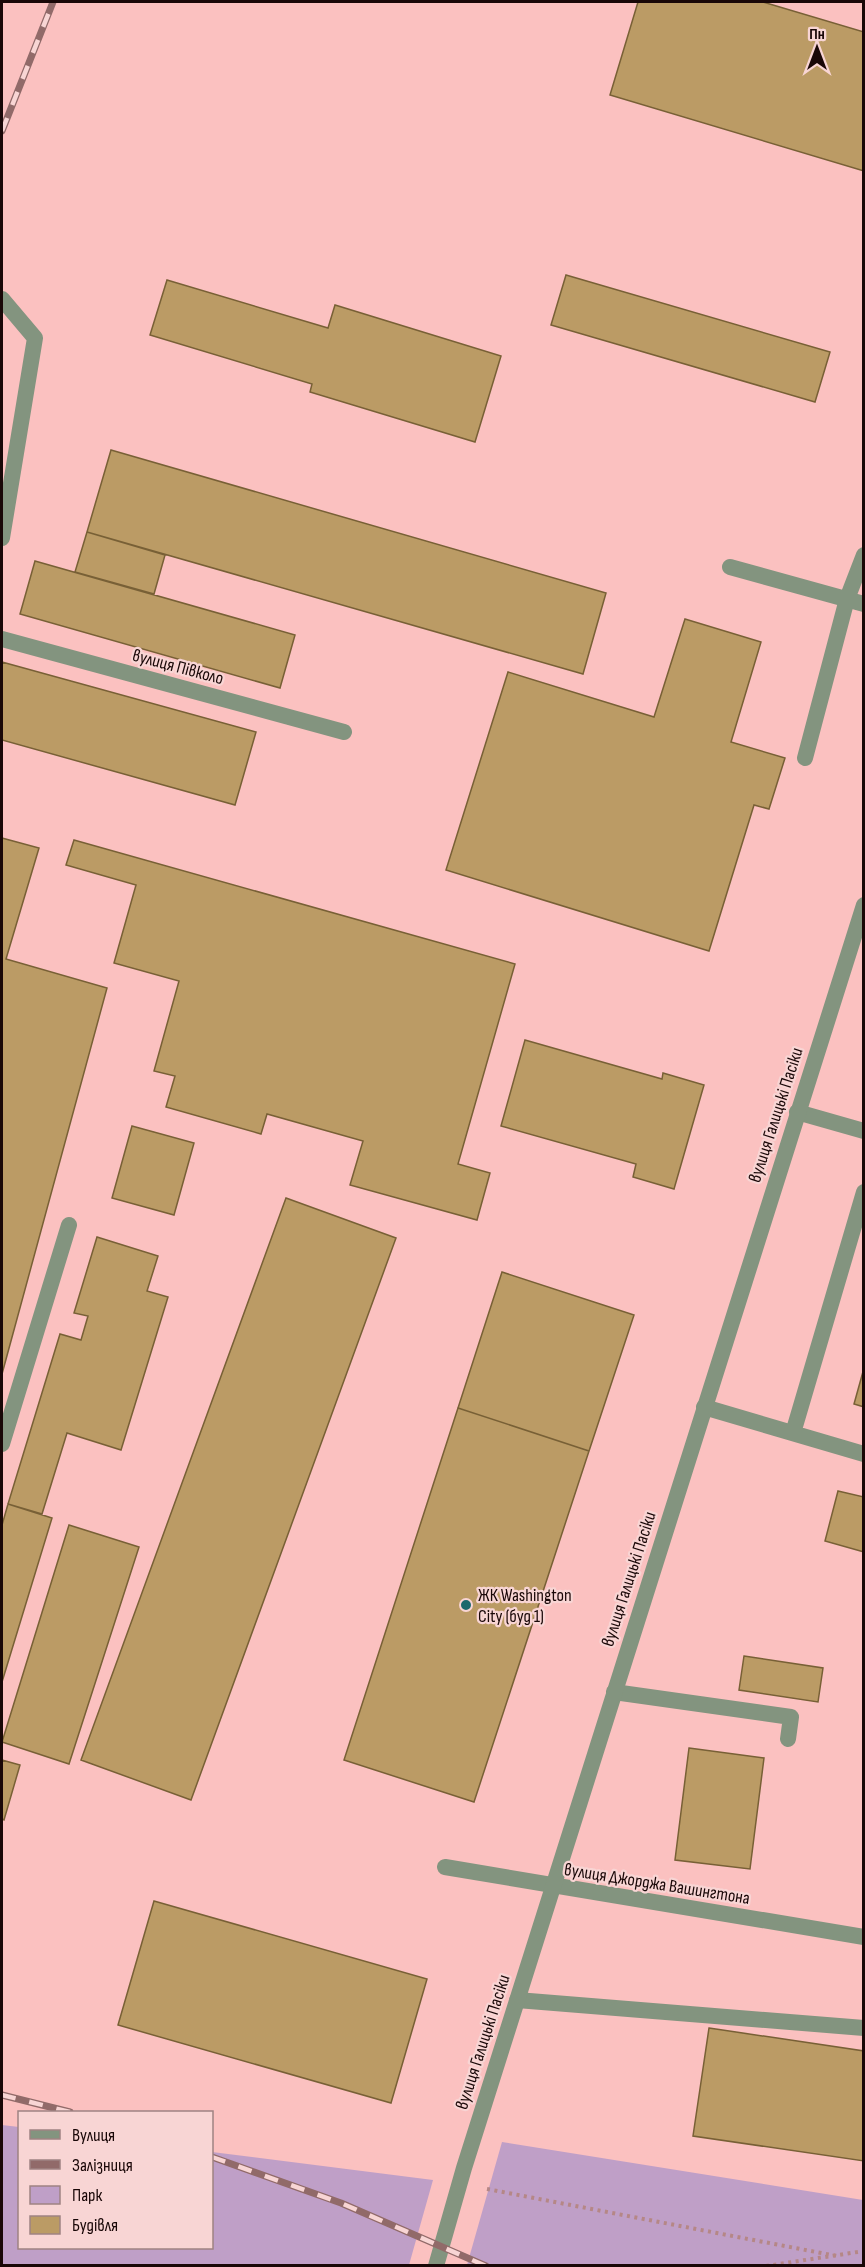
<svg xmlns="http://www.w3.org/2000/svg" width="865" height="2267" font-family="'Sofia Sans Condensed',sans-serif">
<style>
.green{fill:#bf9fc7}
.building{fill:#bb9b65;stroke:#786036;stroke-width:1.5}
.lines{fill:none;stroke-linecap:round;stroke-linejoin:round}
.path{stroke:#b58786;stroke-width:4;stroke-dasharray:3 4.5;stroke-linecap:butt}
.service{stroke:#83947f;stroke-width:16}
.minor{stroke:#83947f;stroke-width:16}
.rail-casing{stroke:#916a69;stroke-width:7}
.rail{stroke:#f8d5d4;stroke-width:4.5;stroke-dasharray:14;stroke-linecap:butt}
.poi-dot{fill:#1b696c;stroke:#f8d5d4;stroke-width:2}
.labels{text-anchor:middle;dominant-baseline:central;stroke-width:4.5;stroke-linejoin:round;paint-order:stroke}
.street-label{font-size:18px;fill:#190707;stroke:#f8d5d4}
.poi-label{font-size:18px;fill:#190707;stroke:#f8d5d4;text-anchor:start}
</style>
<rect width="100%" height="100%" fill="#fbc1c0"/>
<!-- green -->
<path class="green" d="M2,2125L19,2127L20,2248H212V2152L433,2180L409,2265H2Z
M502,2142L863,2200V2265H467Z"/>
<!-- building -->
<path class="building" d="M638,2H763L864,32V171L610,95Z
M566,275L830,352L815,402L551,325Z
M167,280L328,328L335,305L501,356L475,442L310,392L312,384L150,335Z
M111,450L606,593L583,674L87,532Z
M87,532L165,555L154,594L75,572Z
M35,561L295,635L280,688L20,614Z
M685,619L761,642L731,742L785,758L769,809L754,805L709,951L446,870L508,672L654,717Z
M2,662L256,732L235,805L2,740Z
M2,838L39,848L6,959L107,988L2,1374Z
M74,840L515,964L458,1164L490,1173L477,1220L350,1185L363,1141L267,1114L261,1134L166,1107L175,1076L154,1071L179,981L114,963L136,885L66,865Z
M525,1040L662,1079L663,1073L704,1085L674,1189L633,1177L636,1164L501,1126Z
M132,1126L194,1143L174,1215L112,1198Z
M286,1198L396,1238L191,1800L81,1760Z
M97,1237L158,1256L147,1291L168,1297L121,1450L67,1433L42,1514L8,1504L60,1334L81,1340L88,1316L74,1313Z
M502,1272L634,1315L589,1451L458,1408Z
M864,1368V1407L854,1404Z
M458,1408L589,1451L474,1802L344,1760Z
M838,1491L864,1497V1552L825,1541Z
M8,1504L52,1518L2,1682V1525Z
M69,1525L139,1547L69,1764L2,1742Z
M744,1656L823,1668L818,1702L739,1690Z
M689,1748L764,1758L750,1869L675,1860Z
M2,1760L20,1765L4,1820L2,1819Z
M154,1901L427,1979L391,2103L118,2025Z
M709,2028L864,2051V2161L693,2136Z"/>
<g class="lines">
<!-- path -->
<path class="path" d="M487,2189L837,2256
M766,2266L864,2251"/>
<!-- service -->
<path class="service" d="M2,299L35,338L2,538
M730,567L864,604
M2,639L344,732
M805,758L847,599L864,555
M797,1112L864,1131
M704,1407L864,1454
M793,1433L864,1192
M2,1444L69,1225
M614,1692L791,1717L788,1739
M445,1867L864,1937
M517,2000L864,2028"/>
<!-- minor -->
<path class="minor" d="M436,2266L464,2168L864,905"/>
<!-- rail casing -->
<g class="rail-casing">
<path id="rail" d="M2,131L53,2
M2,2095L70,2112
M212,2157L341,2203L486,2266"/>
</g>
<!-- rail -->
<use href="#rail" class="rail"/>
</g>
<!-- markers -->
<circle class="poi-dot" cx="466" cy="1605" r="6"/>
<g class="labels">
<!-- street labels -->
<g class="street-label">
<text transform="translate(178 667) rotate(15)">вулиця Півколо</text>
<text transform="translate(776 1115) rotate(-72)">вулиця Галицькі Пасіки</text>
<text transform="translate(629 1579) rotate(-72)">вулиця Галицькі Пасіки</text>
<text transform="translate(657 1884) rotate(9)">вулиця Джорджа Вашингтона</text>
<text transform="translate(483 2042) rotate(-72)">вулиця Галицькі Пасіки</text>
</g>
<!-- poi labels -->
<g class="poi-label">
<text x="478" y="1595">ЖК Washington<tspan x="478" dy="21">City (буд 1)</tspan></text>
</g>
</g>
<!-- border -->
<rect width="865" height="2267" fill="none" stroke="#190707" stroke-width="6"/>
<!-- legend -->
<rect x="18" y="2111" width="195" height="138" fill="#f8d5d4" stroke="#9f8382" stroke-width="1.5"/>
<rect x="30" y="2130" width="30" height="9" fill="#83947f" stroke="#9f8382" stroke-width="1.5"/>
<text x="72" y="2141" font-size="18" fill="#190707">Вулиця</text>
<rect x="30" y="2160" width="30" height="9" fill="#916a69" stroke="#9f8382" stroke-width="1.5"/>
<text x="72" y="2171" font-size="18" fill="#190707">Залізниця</text>
<rect x="30" y="2186" width="30" height="18" fill="#bf9fc7" stroke="#9f8382" stroke-width="1.5"/>
<text x="72" y="2201" font-size="18" fill="#190707">Парк</text>
<rect x="30" y="2216" width="30" height="18" fill="#bb9b65" stroke="#9f8382" stroke-width="1.5"/>
<text x="72" y="2231" font-size="18" fill="#190707">Будівля</text>
<!-- north arrow -->
<g transform="translate(817 48)" stroke="#f8d5d4" stroke-width="4.5" paint-order="stroke">
<path d="M0-4.5L10 22L0 15L-10 22Z" fill="#190707"/>
<text y="-9" font-size="16" font-weight="bold" text-anchor="middle" fill="#190707">Пн</text>
</g>
</svg>
